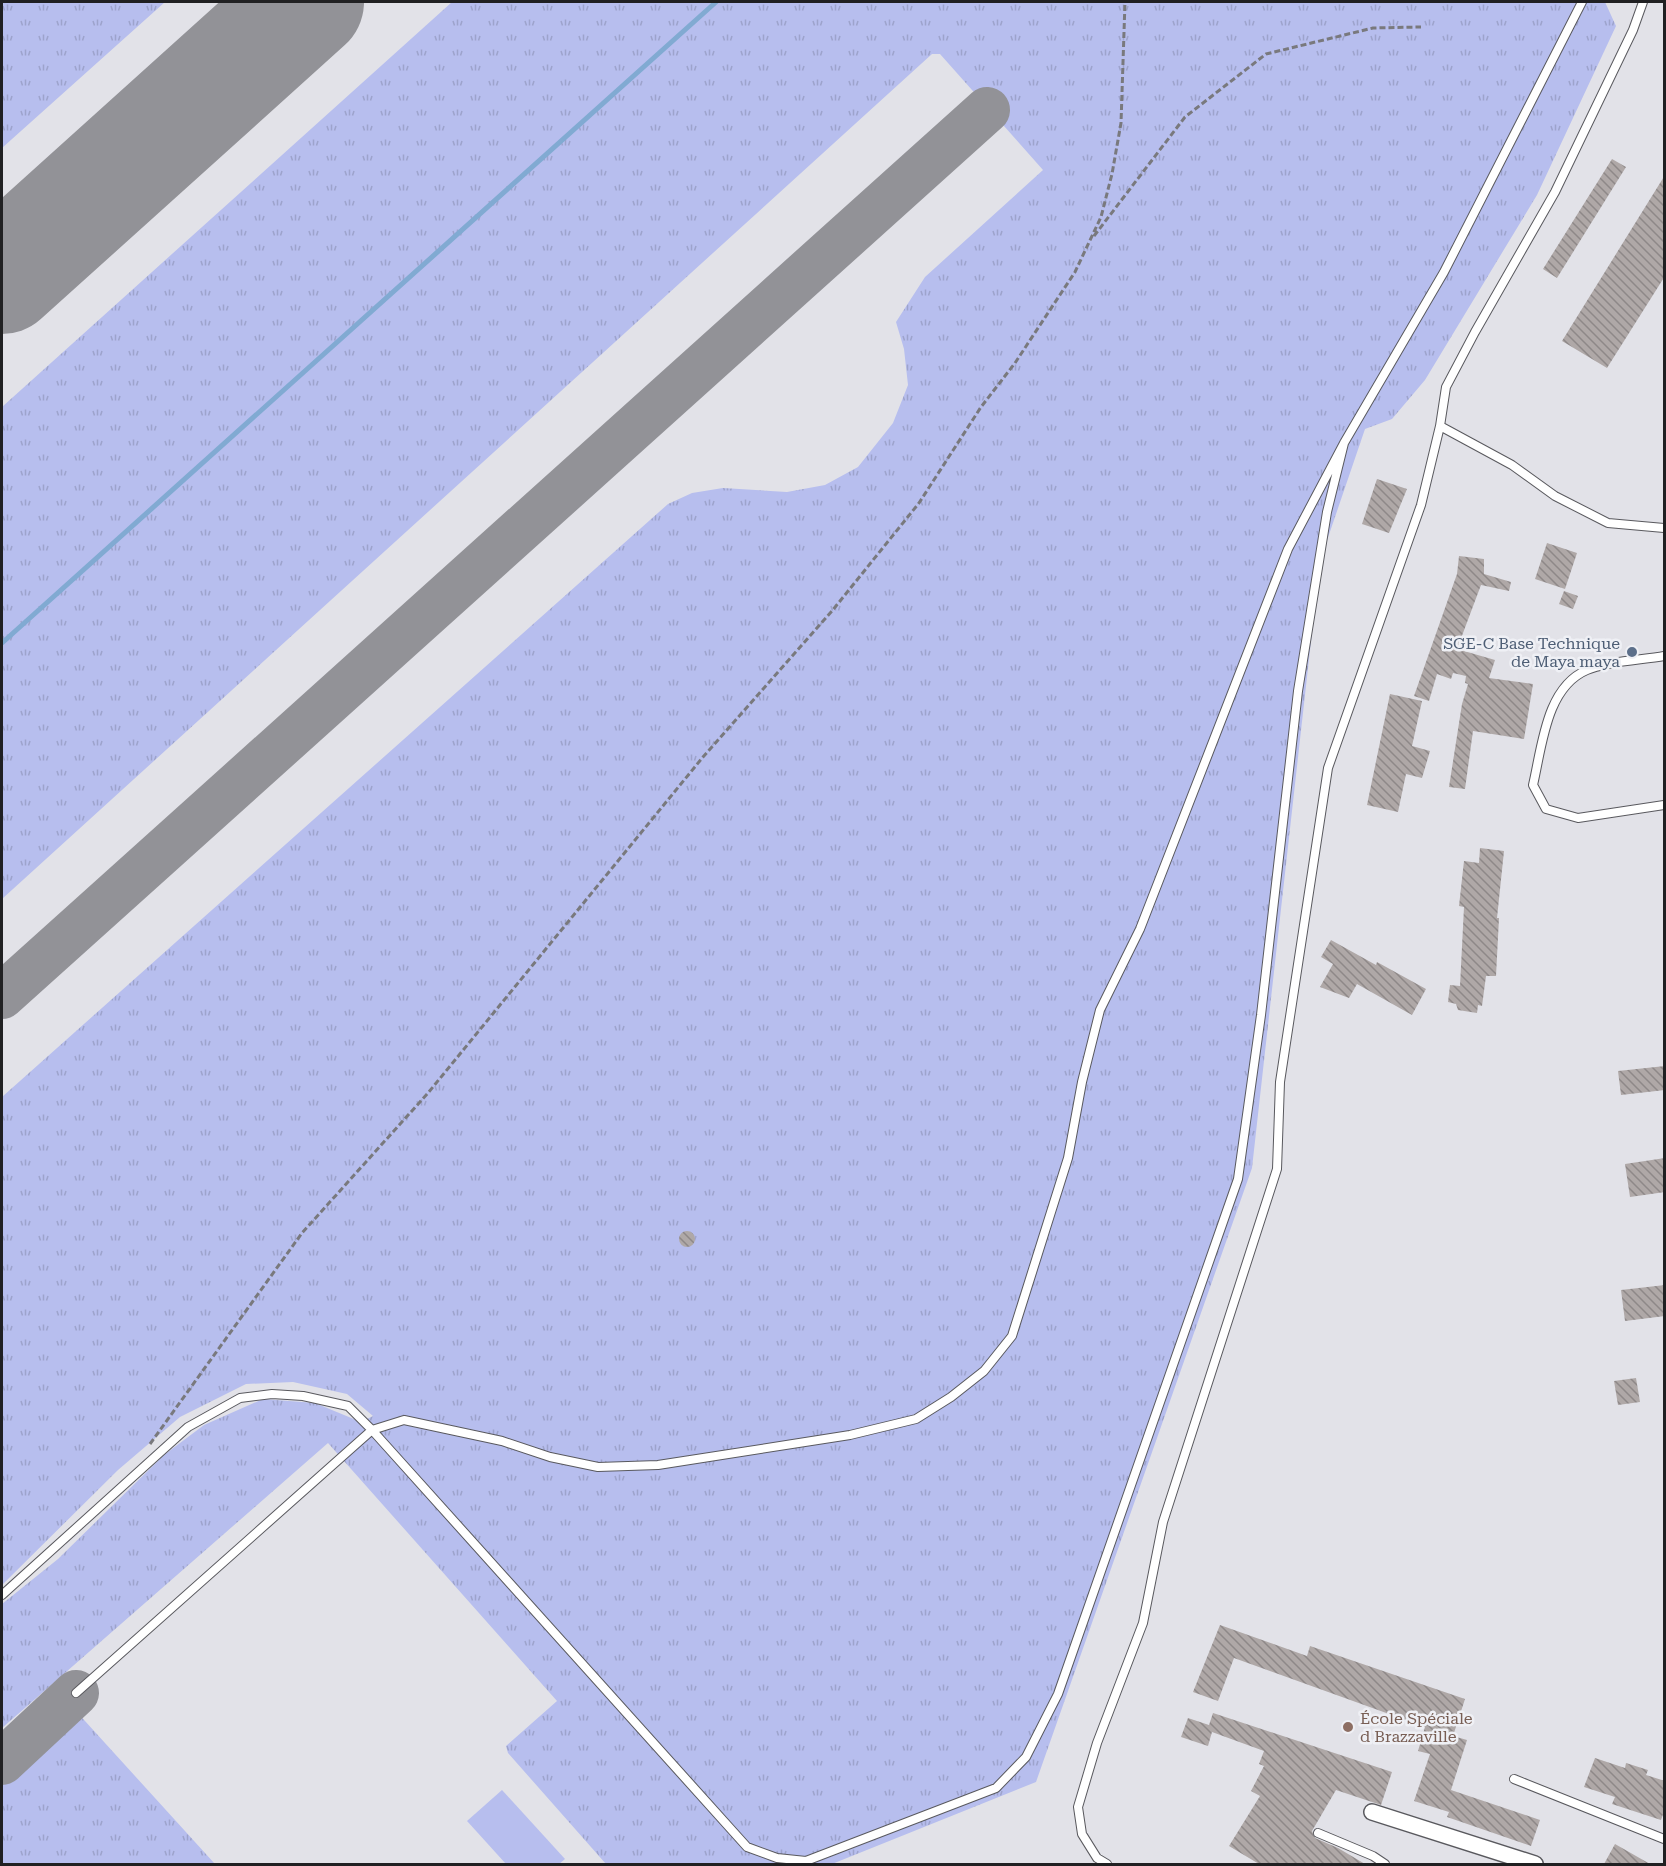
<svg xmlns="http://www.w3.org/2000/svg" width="1666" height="1866" font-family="'Roboto Serif',serif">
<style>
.grass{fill:url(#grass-tufts)}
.park{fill:#b7beee}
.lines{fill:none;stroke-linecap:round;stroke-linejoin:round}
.stream{stroke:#81aad2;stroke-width:5}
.taxiway{stroke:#929297;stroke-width:46}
.runway{stroke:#929297;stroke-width:116}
.building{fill:url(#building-back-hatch)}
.lane-casing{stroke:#59595e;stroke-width:10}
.street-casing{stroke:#59595e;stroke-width:18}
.path{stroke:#79797d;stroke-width:3;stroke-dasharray:6 3;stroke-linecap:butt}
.lane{stroke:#fff;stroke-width:8}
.street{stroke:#fff;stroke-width:15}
.service-dot{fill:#5c6f8a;stroke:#eff0f5;stroke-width:2}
.education-dot{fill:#8d6e63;stroke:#eff0f5;stroke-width:2}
.labels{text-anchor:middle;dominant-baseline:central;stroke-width:5;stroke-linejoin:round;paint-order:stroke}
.service-label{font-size:16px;fill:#4e5e75;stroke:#eff0f5;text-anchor:end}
.education-label{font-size:16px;fill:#785e54;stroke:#eff0f5;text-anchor:start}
</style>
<defs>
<pattern id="grass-tufts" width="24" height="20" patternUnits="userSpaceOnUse" patternTransform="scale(1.5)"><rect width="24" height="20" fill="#b7beee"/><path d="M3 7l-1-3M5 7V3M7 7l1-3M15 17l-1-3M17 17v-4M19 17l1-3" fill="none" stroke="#9da3cc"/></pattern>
<pattern id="building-back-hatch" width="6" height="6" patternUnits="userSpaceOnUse" patternTransform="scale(1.5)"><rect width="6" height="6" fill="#afa8a7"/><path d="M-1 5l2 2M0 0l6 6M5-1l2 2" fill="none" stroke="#8e8888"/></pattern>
</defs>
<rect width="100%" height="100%" fill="#e2e2e8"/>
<!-- grass -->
<path class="grass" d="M2,2H165L2,148Z
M452,2H1605L1616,26L1537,195L1425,380L1392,419L1365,429L1320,561L1252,1168L1036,1782L832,1864H606L508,1753L506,1746L557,1701L328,1443L2,1728V1604L58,1559L164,1455L204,1425L263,1399L315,1403L361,1422L373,1416L347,1394L293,1382L246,1384L180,1417L118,1470L2,1585V1097L668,504L692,493L723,488L787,492L825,485L858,467L893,423L908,385L904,349L896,322L925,277L1043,170L940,54H932L2,899V407Z
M75,1710L215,1864H2V1775Z"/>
<!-- park -->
<path class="park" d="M502,1790L565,1859L559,1864H506L467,1821Z"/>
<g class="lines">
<!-- stream -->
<path class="stream" d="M2,643L716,2"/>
<!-- taxiway -->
<path class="taxiway" d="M2,996L987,110
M2,1762L76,1693"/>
<!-- runway -->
<path class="runway" d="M2,276L306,2"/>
</g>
<!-- building -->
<path class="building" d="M1612,159L1626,167L1557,278L1543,269Z
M1665,175V276L1607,368L1562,341Z
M1377,479L1407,489L1389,533L1362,524Z
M1547,543L1577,553L1565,589L1535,579Z
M1459,556L1484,559V574L1511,582L1509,591L1481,585L1457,649L1495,660L1489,678L1533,684L1524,739L1473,731L1465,789L1449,787L1462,704L1468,684L1465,683L1466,676L1453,673L1451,679L1437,674L1429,701L1414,696L1457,574Z
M1564,591L1578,596L1573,609L1559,604Z
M1390,694L1422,701L1412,746L1430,751L1422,778L1406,774L1398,812L1367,805Z
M1480,848L1504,851L1497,918H1499L1496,976H1486L1482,1006L1478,1005L1477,1013L1458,1010L1456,1004L1448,1002L1450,985L1460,986L1464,907L1459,906L1464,861L1479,863Z
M1331,940L1376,965L1377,962L1426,989L1412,1015L1357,984L1349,998L1320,987L1333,964L1321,957Z
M1665,1066V1090L1621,1095L1618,1071Z
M1665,1158V1192L1630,1197L1625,1164Z
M679 1239a8 8 0 1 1 16 0a8 8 0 1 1-16 0Z
M1665,1285V1316L1625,1321L1621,1290Z
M1636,1378L1640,1402L1618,1405L1614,1381Z
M1220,1625L1307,1656L1310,1646L1465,1699L1453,1736L1467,1740L1451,1790L1540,1820L1531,1846L1447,1817L1449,1812L1414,1801L1430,1754L1418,1751L1425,1727L1234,1658L1218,1701L1193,1692Z
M1213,1713L1392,1772L1381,1805L1336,1790L1312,1831L1315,1838L1338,1848L1365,1864H1259L1229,1846L1260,1796L1251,1791L1264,1766L1259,1764L1264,1751L1212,1732L1208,1746L1181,1737L1188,1718L1209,1725Z
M1595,1758L1625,1768L1626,1763L1648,1770L1646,1775L1665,1781V1809L1661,1820L1612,1804L1615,1797L1584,1787Z
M1615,1844L1650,1864H1604Z"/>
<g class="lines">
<!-- lane casing -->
<g class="lane-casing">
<path id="lane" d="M1440,426L1446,387L1475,332L1555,192L1633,30L1643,2
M1664,656C1642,660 1608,661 1587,670C1546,687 1542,747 1533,785L1546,809L1578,818L1664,805
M2,1595L188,1427L240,1398L272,1394L303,1396L348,1406L372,1430L404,1420L502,1441L550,1457L598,1467L658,1465L850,1435L916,1419L951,1397L984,1371L1012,1336L1068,1158L1082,1082L1100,1010L1140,929L1288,549L1344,443L1444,272L1582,2
M76,1693L372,1430L747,1847L777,1858L806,1861L996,1788L1026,1757L1058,1694L1238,1179L1261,1015L1298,691L1327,512L1344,443
M1514,1779L1664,1839
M1318,1833L1373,1856L1385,1864
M1107,1864L1097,1858L1082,1834L1078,1807L1097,1743L1143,1623L1163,1522L1277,1169L1280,1082L1328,768L1421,505L1440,426L1512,465L1555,496L1608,523L1664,528"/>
</g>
<!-- street casing -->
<g class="street-casing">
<path id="street" d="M1372,1812L1535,1864"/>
</g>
<!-- path -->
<path class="path" d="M1094,236L1185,117L1266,54L1373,28L1421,27
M150,1444L302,1233L428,1093L703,757L832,611L919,503L981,407L1015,363L1075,272L1101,217L1112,174L1121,123L1125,2"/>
<!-- lane -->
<use href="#lane" class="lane"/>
<!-- street -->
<use href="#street" class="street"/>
</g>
<!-- markers -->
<circle class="service-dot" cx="1632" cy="652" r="6"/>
<circle class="education-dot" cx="1348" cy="1727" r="6"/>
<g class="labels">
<!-- service labels -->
<g class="service-label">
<text x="1620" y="643">SGE-C Base Technique<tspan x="1620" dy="18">de Maya maya</tspan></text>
</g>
<!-- education labels -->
<g class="education-label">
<text x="1360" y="1718">École Spéciale<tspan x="1360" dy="18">d Brazzaville</tspan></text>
</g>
</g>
<!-- border -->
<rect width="1666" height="1866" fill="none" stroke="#202022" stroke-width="6"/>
</svg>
